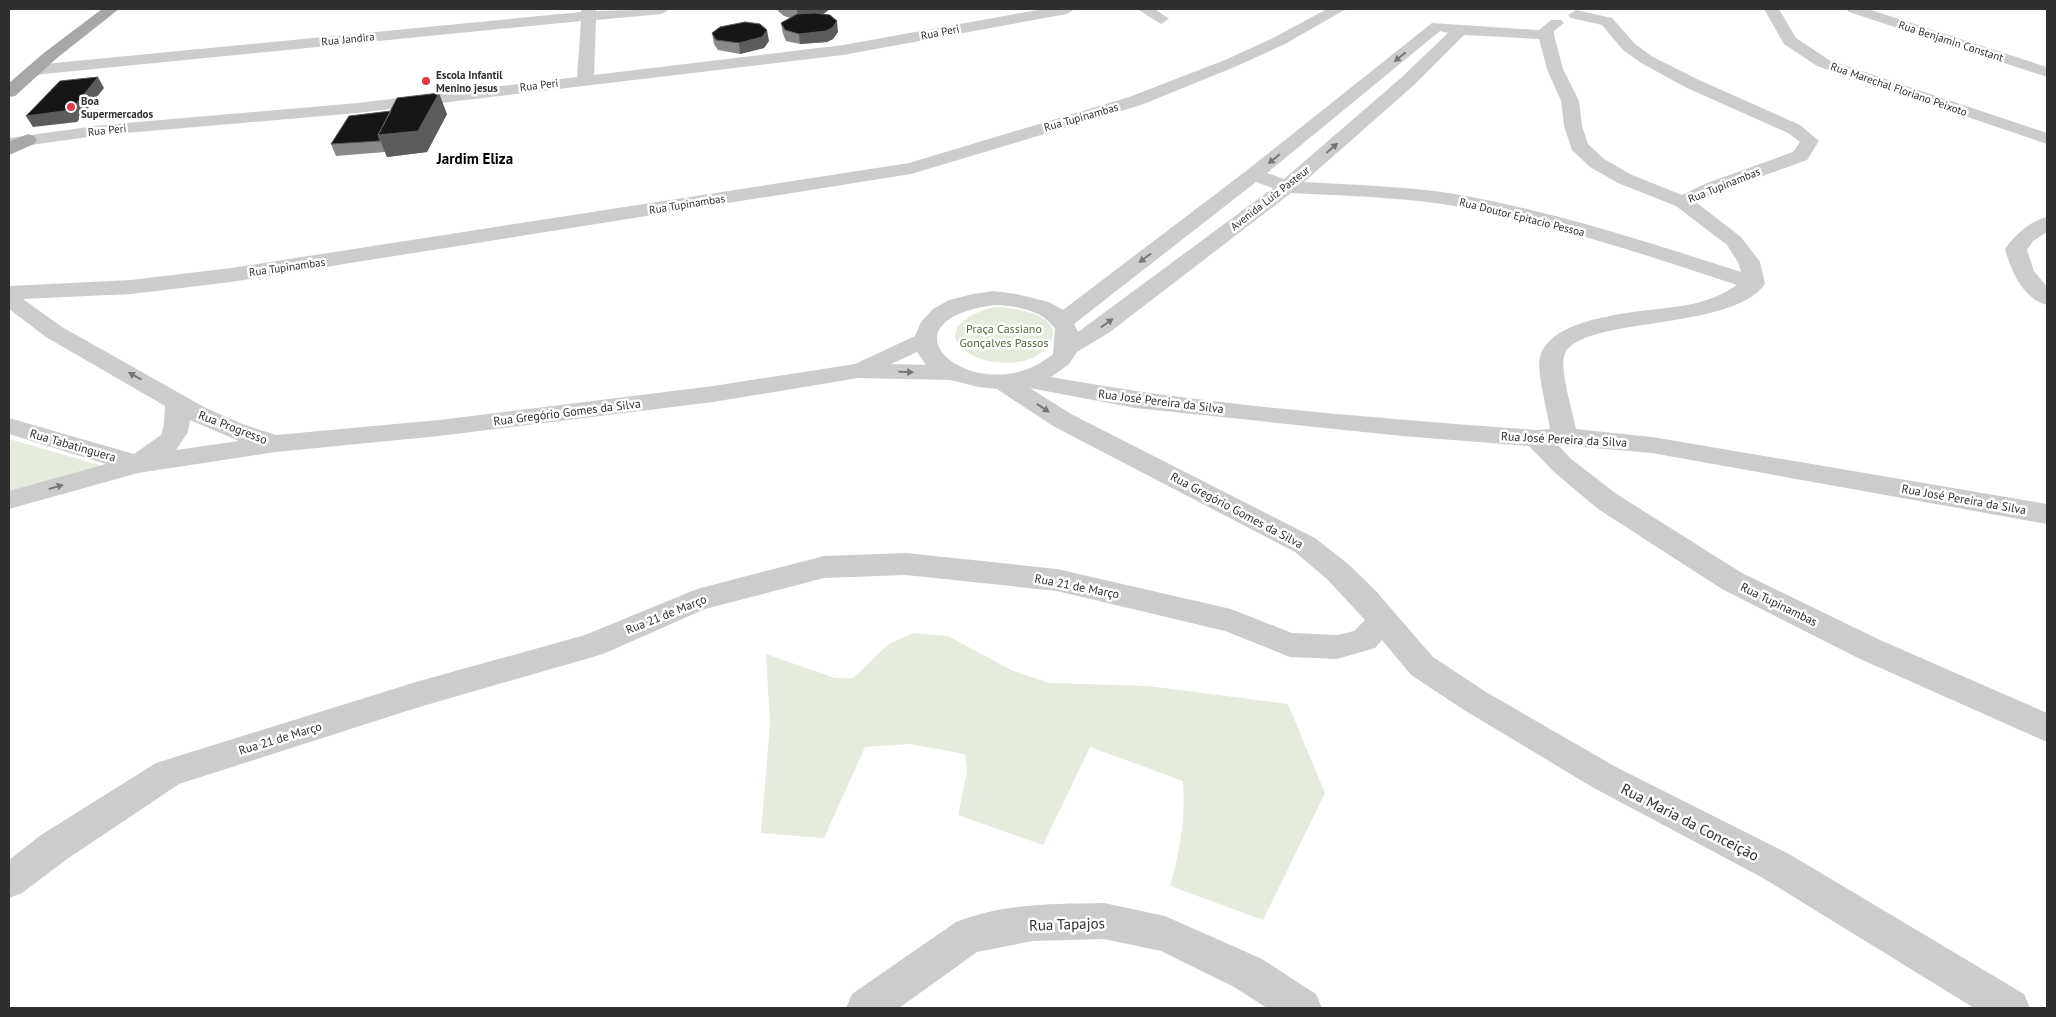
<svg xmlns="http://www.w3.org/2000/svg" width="2056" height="1017" font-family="'PT Sans',sans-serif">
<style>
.green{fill:#e5ecde}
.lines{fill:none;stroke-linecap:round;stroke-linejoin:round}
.minor{fill:#ccc;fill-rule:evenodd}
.major{fill:#a7a7a7;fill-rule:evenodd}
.wall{fill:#8a8a8a}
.shaded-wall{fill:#5c5c5c}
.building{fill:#161616;stroke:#5c5c5c}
.oneway{fill:#767676}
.poi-dot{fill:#de3946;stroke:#fff;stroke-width:2}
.labels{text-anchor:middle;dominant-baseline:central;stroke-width:5;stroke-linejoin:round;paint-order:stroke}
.far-street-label{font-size:11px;fill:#2f2f2f;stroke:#fff}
.far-poi-label{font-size:11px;font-weight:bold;fill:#2f2f2f;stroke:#fff;text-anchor:start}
.park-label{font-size:12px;fill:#536a3e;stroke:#fff}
.street-label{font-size:12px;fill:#2f2f2f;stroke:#fff}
.far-district-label{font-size:15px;font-weight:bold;fill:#000;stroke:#fff}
.near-street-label{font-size:15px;fill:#2f2f2f;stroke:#fff}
</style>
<rect width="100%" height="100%" fill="#fff"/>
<!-- green -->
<path class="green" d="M995,307C1014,307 1073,316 1046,348C1029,368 987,366 967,352C936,330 974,311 995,307Z
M9,439L110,468L9,496Z
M913,633L948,636L1013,671L1050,683L1148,686L1288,704L1325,793L1263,920L1170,886C1180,851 1186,817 1183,781L1090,747L1043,845L958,815L967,772L965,754L910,744L865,747L824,838L761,833L770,724L766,654L835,678H853L889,644Z"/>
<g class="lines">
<!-- minor -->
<path class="minor" d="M581,9H596V11L670,9L662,14L596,20L594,75L843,45L1043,9H1075L1067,14L843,55L357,113L103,135L9,148V138L103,125L357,103L577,77L581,21L34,75L28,74L26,70L28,66L34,65L581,12Z
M1137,9H1155L1169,19L1161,24Z
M1327,9H1346L1285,44L1237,66L1141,105L911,174L231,282L131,294L23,299L62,327L204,407L242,424L276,435L439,420L713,386L855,364L915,336L921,322L933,309L949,300L973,294L994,291L1016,294L1049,302L1063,310L1246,171L1432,23L1539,30L1551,20H1561L1564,23L1554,31V35L1563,69L1579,101L1582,126L1588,144L1604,159L1632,175L1682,195L1707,183L1793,152L1800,142L1788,133L1687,88L1641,63L1623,50L1602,25L1571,18L1568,15L1576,10L1612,18L1635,44L1653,57L1699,80L1800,125L1819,141L1807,160L1721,191L1697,203L1741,237L1760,262L1765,284C1731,333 1573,315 1564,357C1560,371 1573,413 1576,429L1652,437L2047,504V524L1652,453L1558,445L1571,459L1618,495L1742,573L1880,640L2047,713V742L1858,658L1722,589L1598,509L1553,471L1529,446L1402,436L1135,408L1030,388L1071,414L1315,538L1348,564L1375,590L1433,657L1486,692L1616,767L1789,854L2024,994L2030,1008H1974L1763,878L1592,787L1464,710L1411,675L1382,640L1375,648L1337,659L1290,657L1225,631L1057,591L906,575L824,578L705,609L603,654L416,708L179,784L67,859L22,893L9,898V860L41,835L156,763L416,682L585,635L697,589L824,556L906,553L1057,569L1231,609L1292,633L1337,635L1354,631L1365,620L1328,580L1295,552L1053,426L997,389L979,387L950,380L858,378L713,402L439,436L276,452L138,473L9,509V491L106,464L9,434V418L134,454L161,435L164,424L165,406L46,337L9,309V286L131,280L231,268L909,163L1129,97L1225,60L1273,38ZM1440,31L1448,33L1402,77L1284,179L1267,173ZM1464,35L1539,39L1547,69L1561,101L1564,126L1572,150L1590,167L1618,183L1676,206L1727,245L1738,262L1741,272C1648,242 1552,211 1455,194C1406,186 1354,185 1304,182L1414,85ZM1256,182L1273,188L1078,332L1074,324ZM1291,193C1346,196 1401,197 1455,206C1549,222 1646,255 1737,285C1722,295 1705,302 1687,305C1650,312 1552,313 1540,357C1536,370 1548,413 1550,429L1536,430C1374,418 1211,406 1051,377L1069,364L1077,352L1110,332ZM994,305C1015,306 1043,309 1055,329L1053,354C980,415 868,323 994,305ZM917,352L926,365L891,364ZM190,420L239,441L176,450L188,432Z
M1764,9H1779L1796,38L1829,60L2047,133V144L1817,66L1784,44Z
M1846,9H1868L2047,67V77L1849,12Z
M2047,217V232L2033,241L2027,250L2034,271L2047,287V305C2023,299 2011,271 2005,249C2015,235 2030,221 2047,217Z
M1104,903L1165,916L1262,959L1316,994L1322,1008H1267L1234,987L1161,951L1104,939L1033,941L977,952L899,1008H846L852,994L956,922C1002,903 1055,904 1104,903Z"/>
<!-- major -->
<path class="major" d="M102,9H119L57,58L15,96L9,97V83L45,52Z
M28,134L34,136L37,140L34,144L9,155V142Z"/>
</g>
<!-- wall -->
<path class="wall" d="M778,9H830L823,14L838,32L833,39L827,42L800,44L786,41L783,34L781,23L791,18L784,16L778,11Z
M712,33L769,41L764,48L740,54L718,50L714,44Z
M447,114L427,152L387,157L385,152L336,156L331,144Z"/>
<!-- shaded-wall -->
<path class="shaded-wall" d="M797,9H830L822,15L798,19Z
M837,21L838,32L833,39L827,42L800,44L799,34Z
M767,30L769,41L764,48L740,54L739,43Z
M98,77L104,88L77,122L33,127L26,116Z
M439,93L447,114L427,152L387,157L378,135Z"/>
<!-- building -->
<path class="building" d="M815,13L830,15L837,21L832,28L826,31L799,34L785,30L781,23L797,14Z
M745,22L760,24L767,30L762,37L739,43L716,40L712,33L720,27Z
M98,77L71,110L26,116L60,81Z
M439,93L418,131L378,135L397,98Z
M391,111L378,135L380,141L331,144L349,116Z"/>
<!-- one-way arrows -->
<defs><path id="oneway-solid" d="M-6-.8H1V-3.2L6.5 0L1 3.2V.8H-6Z" transform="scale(1.25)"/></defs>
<g class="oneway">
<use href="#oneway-solid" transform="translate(1400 57) rotate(140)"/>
<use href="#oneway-solid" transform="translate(1332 148) rotate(-41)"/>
<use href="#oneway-solid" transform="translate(1274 159) rotate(141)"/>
<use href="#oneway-solid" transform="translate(1145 258) rotate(143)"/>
<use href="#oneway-solid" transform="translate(1107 323) rotate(-36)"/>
<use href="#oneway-solid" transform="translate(906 372) rotate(1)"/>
<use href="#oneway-solid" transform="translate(135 376) rotate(-151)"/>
<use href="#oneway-solid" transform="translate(1043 408) rotate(33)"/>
<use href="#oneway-solid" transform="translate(56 487) rotate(-16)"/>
</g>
<!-- markers -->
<g class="poi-dot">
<circle cx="426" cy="81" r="5"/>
<circle cx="71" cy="107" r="5"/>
</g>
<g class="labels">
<!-- far-street labels -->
<g class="far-street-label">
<text transform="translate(940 32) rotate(-11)">Rua Peri</text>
<text transform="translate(348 39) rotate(-6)">Rua Jandira</text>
<text transform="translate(1951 41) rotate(18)">Rua Benjamin Constant</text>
<text transform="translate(539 85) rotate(-7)">Rua Peri</text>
<text transform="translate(1899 89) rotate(19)">Rua Marechal Floriano Peixoto</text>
<text transform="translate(1081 117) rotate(-16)">Rua Tupinambas</text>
<text transform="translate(107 130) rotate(-6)">Rua Peri</text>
<text transform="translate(1724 185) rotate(-22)">Rua Tupinambas</text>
<text transform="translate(1270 198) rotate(-38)">Avenida Luiz Pasteur</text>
<text transform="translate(687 204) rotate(-9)">Rua Tupinambas</text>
<text transform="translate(1522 217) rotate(14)">Rua Doutor Epitacio Pessoa</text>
<text transform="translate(287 267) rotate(-8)">Rua Tupinambas</text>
</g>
<!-- far-poi labels -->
<g class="far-poi-label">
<text x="436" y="75">Escola Infantil<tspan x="436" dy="13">Menino jesus</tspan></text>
<text x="81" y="101">Boa<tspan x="81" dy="13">Supermercados</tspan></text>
</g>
<!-- park labels -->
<g class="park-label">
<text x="1004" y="328">Praça Cassiano<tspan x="1004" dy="14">Gonçalves Passos</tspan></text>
</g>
<!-- street labels -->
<g class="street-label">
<text transform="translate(1161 401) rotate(7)">Rua José Pereira da Silva</text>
<text transform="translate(567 412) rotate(-7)">Rua Gregório Gomes da Silva</text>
<text transform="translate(233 427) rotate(21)">Rua Progresso</text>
<text transform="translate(1564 439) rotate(3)">Rua José Pereira da Silva</text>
<text transform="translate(73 445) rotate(16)">Rua Tabatinguera</text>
<text transform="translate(1964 499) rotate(10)">Rua José Pereira da Silva</text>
<text transform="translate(1237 510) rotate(28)">Rua Gregório Gomes da Silva</text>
<text transform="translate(1077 586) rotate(11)">Rua 21 de Março</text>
<text transform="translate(1779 604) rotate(26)">Rua Tupinambas</text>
<text transform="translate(666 614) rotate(-22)">Rua 21 de Março</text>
<text transform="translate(280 738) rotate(-17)">Rua 21 de Março</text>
</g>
<!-- far-district labels -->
<g class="far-district-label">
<text x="475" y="158">Jardim Eliza</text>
</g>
<!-- near-street labels -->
<g class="near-street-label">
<text transform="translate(1690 822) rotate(27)">Rua Maria da Conceição</text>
<text transform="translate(1067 924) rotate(-2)">Rua Tapajos</text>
</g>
</g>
<!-- border -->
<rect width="2056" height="1017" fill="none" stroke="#2f2f2f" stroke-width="20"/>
</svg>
